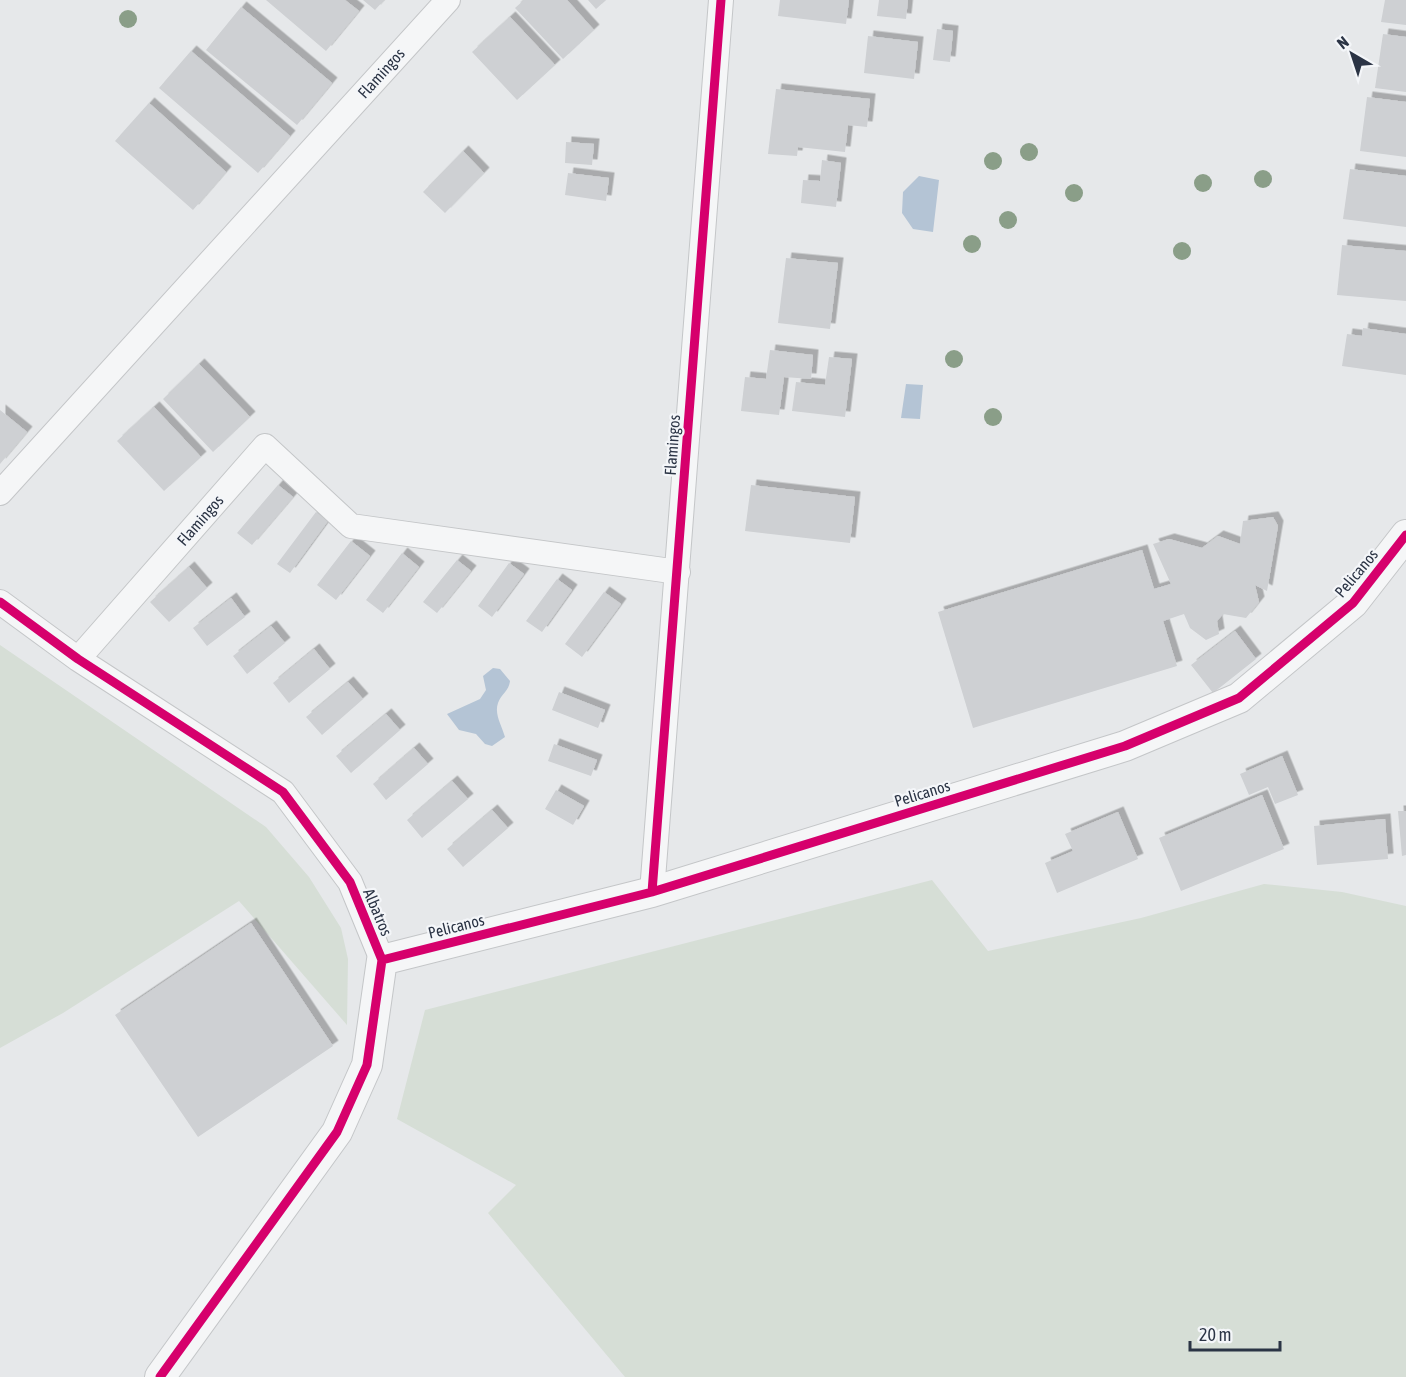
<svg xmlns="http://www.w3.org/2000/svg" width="1406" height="1377" font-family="'Asap Condensed',sans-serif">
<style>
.green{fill:#d6ded6}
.water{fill:#b4c4d5}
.building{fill:#ced0d3;filter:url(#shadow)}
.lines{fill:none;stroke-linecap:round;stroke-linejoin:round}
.minor-casing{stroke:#c4c6c8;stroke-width:26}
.tertiary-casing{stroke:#c4c6c8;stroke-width:32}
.minor{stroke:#f5f6f7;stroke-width:24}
.tertiary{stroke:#f5f6f7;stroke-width:30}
.cycleway-casing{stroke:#f4f6f9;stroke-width:13}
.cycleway{stroke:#d6006c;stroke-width:9}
.tree{fill:#8a9e88}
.labels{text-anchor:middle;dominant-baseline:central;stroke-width:4.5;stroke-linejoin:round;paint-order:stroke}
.street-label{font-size:16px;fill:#2b3445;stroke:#f4f6f9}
</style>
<defs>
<filter id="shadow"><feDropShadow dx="5.5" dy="-5.5" stdDeviation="0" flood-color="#0004"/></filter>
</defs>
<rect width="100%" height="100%" fill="#e6e8ea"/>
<!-- green -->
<path class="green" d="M0,645L266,827L309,877L341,928L348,959L347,1025L239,901L63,1013L0,1048Z
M932,880L988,951L1141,918L1264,884L1342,892L1406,906V1377H625L488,1213L516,1185L397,1119L425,1010Z"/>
<!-- water -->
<path class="water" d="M919,176L939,180L933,232L913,229L902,213L903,192Z
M906,384L923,385L920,419L901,418Z
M493,668L500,669L510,681C509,691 501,694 498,703C494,714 502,726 505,737L492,746L485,744L476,734L459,730L447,714L480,699L486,690L483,676Z"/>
<!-- building -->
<path class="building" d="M266,0H345L359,11L326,51Z
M363,0H384L375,10Z
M524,0H567L594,30L563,59L515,8Z
M588,0H606L596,9Z
M780,0H849L846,24L778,16Z
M879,0H908L906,19L877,16Z
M1385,0H1406V25L1381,22Z
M241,7L332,83L297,125L206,50Z
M510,17L555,65L517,100L472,52Z
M937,29L953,31L950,62L933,60Z
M1383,34L1406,37V92L1375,88Z
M868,36L918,42L914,79L864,73Z
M191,51L290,136L258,173L159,88Z
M776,89L870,99L867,127L848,125L845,152L798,147L797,156L768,154Z
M1367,97L1406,102V157L1360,151Z
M149,103L226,172L193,210L115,141Z
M566,142L594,144L592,165L565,163Z
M463,151L484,173L445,213L423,192Z
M822,160L841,163L836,207L801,203L803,180L820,181Z
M1350,169L1406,176V227L1343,219Z
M568,173L609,178L606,201L565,195Z
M1342,245L1406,251V301L1337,295Z
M786,258L838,263L830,329L778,323Z
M1363,328L1406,334V375L1342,366L1347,334L1362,336Z
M770,350L813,355L811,379L784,377L779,415L741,411L745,377L766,379Z
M829,357L852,359L845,417L792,411L796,382L825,385Z
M199,364L250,417L213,452L163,399Z
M154,407L201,457L164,491L117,441Z
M0,410L27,432L0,464Z
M278,485L293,497L252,545L237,533Z
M751,485L855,497L850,543L745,531Z
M316,512L328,521L290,573L277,564Z
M1273,517L1278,526L1267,591L1255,585L1259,602L1246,618L1223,614L1217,621L1219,634L1206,640L1190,628L1184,614L1163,621L1177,666L973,728L938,612L1142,550L1154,589L1171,584L1153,544L1169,539L1202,548L1218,536L1240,544L1243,521Z
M351,541L370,556L336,600L317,585Z
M402,553L419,567L383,613L366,600Z
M457,560L471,571L437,613L423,602Z
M509,563L524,574L492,617L478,606Z
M189,567L207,588L169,622L150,602Z
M557,579L572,590L542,632L526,621Z
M604,592L621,604L582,657L565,644Z
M231,598L245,617L207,646L193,628Z
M271,626L285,643L247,674L233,656Z
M1235,631L1256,659L1213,693L1191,665Z
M314,649L330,669L289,703L273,683Z
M348,682L363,699L322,735L306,717Z
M559,692L605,710L598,728L552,710Z
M386,714L400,730L351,773L336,756Z
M554,744L597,760L591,776L548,761Z
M414,748L428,764L386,800L373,784Z
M1282,756L1298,795L1275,804L1268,787L1249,795L1240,774Z
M452,781L468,799L422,838L407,820Z
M556,790L584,806L573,825L545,809Z
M1262,795L1284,849L1181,891L1159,838Z
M492,810L508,828L463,867L447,849Z
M1398,811H1406V855L1402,856Z
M1118,812L1138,859L1057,893L1045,863L1073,851L1065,834Z
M1385,819L1388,859L1317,865L1314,826Z
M251,923L333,1046L198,1137L115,1015Z"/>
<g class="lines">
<!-- minor casing -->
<g class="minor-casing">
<path id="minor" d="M0,493L448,0
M0,602L78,659L283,792L350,882L382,960
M78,659L265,446L351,526L678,572
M652,892L721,0"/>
</g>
<!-- tertiary casing -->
<g class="tertiary-casing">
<path id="tertiary" d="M160,1377L337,1132L367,1065L382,960L652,892L1125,746L1239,698L1353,603L1406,535"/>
</g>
<!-- minor -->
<use href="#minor" class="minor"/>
<!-- tertiary -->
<use href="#tertiary" class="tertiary"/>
<!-- cycleway casing -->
<g class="cycleway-casing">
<path id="cycleway" d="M0,602L78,659L283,792L350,882L382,960L367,1065L337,1132L160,1377
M652,892L721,0
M382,960L652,892L1125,746L1239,698L1353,603L1406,535"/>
</g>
<!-- cycleway -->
<use href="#cycleway" class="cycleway"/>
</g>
<!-- trees -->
<g class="tree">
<circle cx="128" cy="19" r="9"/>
<circle cx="1029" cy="152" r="9"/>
<circle cx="993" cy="161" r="9"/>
<circle cx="1263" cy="179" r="9"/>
<circle cx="1203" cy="183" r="9"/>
<circle cx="1074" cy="193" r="9"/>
<circle cx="1008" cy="220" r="9"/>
<circle cx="972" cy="244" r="9"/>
<circle cx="1182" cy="251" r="9"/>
<circle cx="954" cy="359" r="9"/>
<circle cx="993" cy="417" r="9"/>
</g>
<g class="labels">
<!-- street labels -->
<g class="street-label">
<text transform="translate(381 73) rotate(-48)">Flamingos</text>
<text transform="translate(672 445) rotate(-86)">Flamingos</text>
<text transform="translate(200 520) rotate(-49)">Flamingos</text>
<text transform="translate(1356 573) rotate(-50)">Pelicanos</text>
<text transform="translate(922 793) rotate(-17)">Pelicanos</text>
<text transform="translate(378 912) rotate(67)">Albatros</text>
<text transform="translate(456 926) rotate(-14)">Pelicanos</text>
</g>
</g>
<!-- north arrow -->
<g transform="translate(1352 54) rotate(321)" stroke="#f4f6f9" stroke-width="4.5" paint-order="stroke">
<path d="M0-4.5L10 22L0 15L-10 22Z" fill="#2b3445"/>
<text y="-9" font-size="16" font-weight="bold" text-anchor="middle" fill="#2b3445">N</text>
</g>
<!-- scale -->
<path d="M1190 1341v9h90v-9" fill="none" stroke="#2b3445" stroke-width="3"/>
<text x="1199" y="1341" font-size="18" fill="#2b3445" stroke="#f4f6f9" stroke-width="4.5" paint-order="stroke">20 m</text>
</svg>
